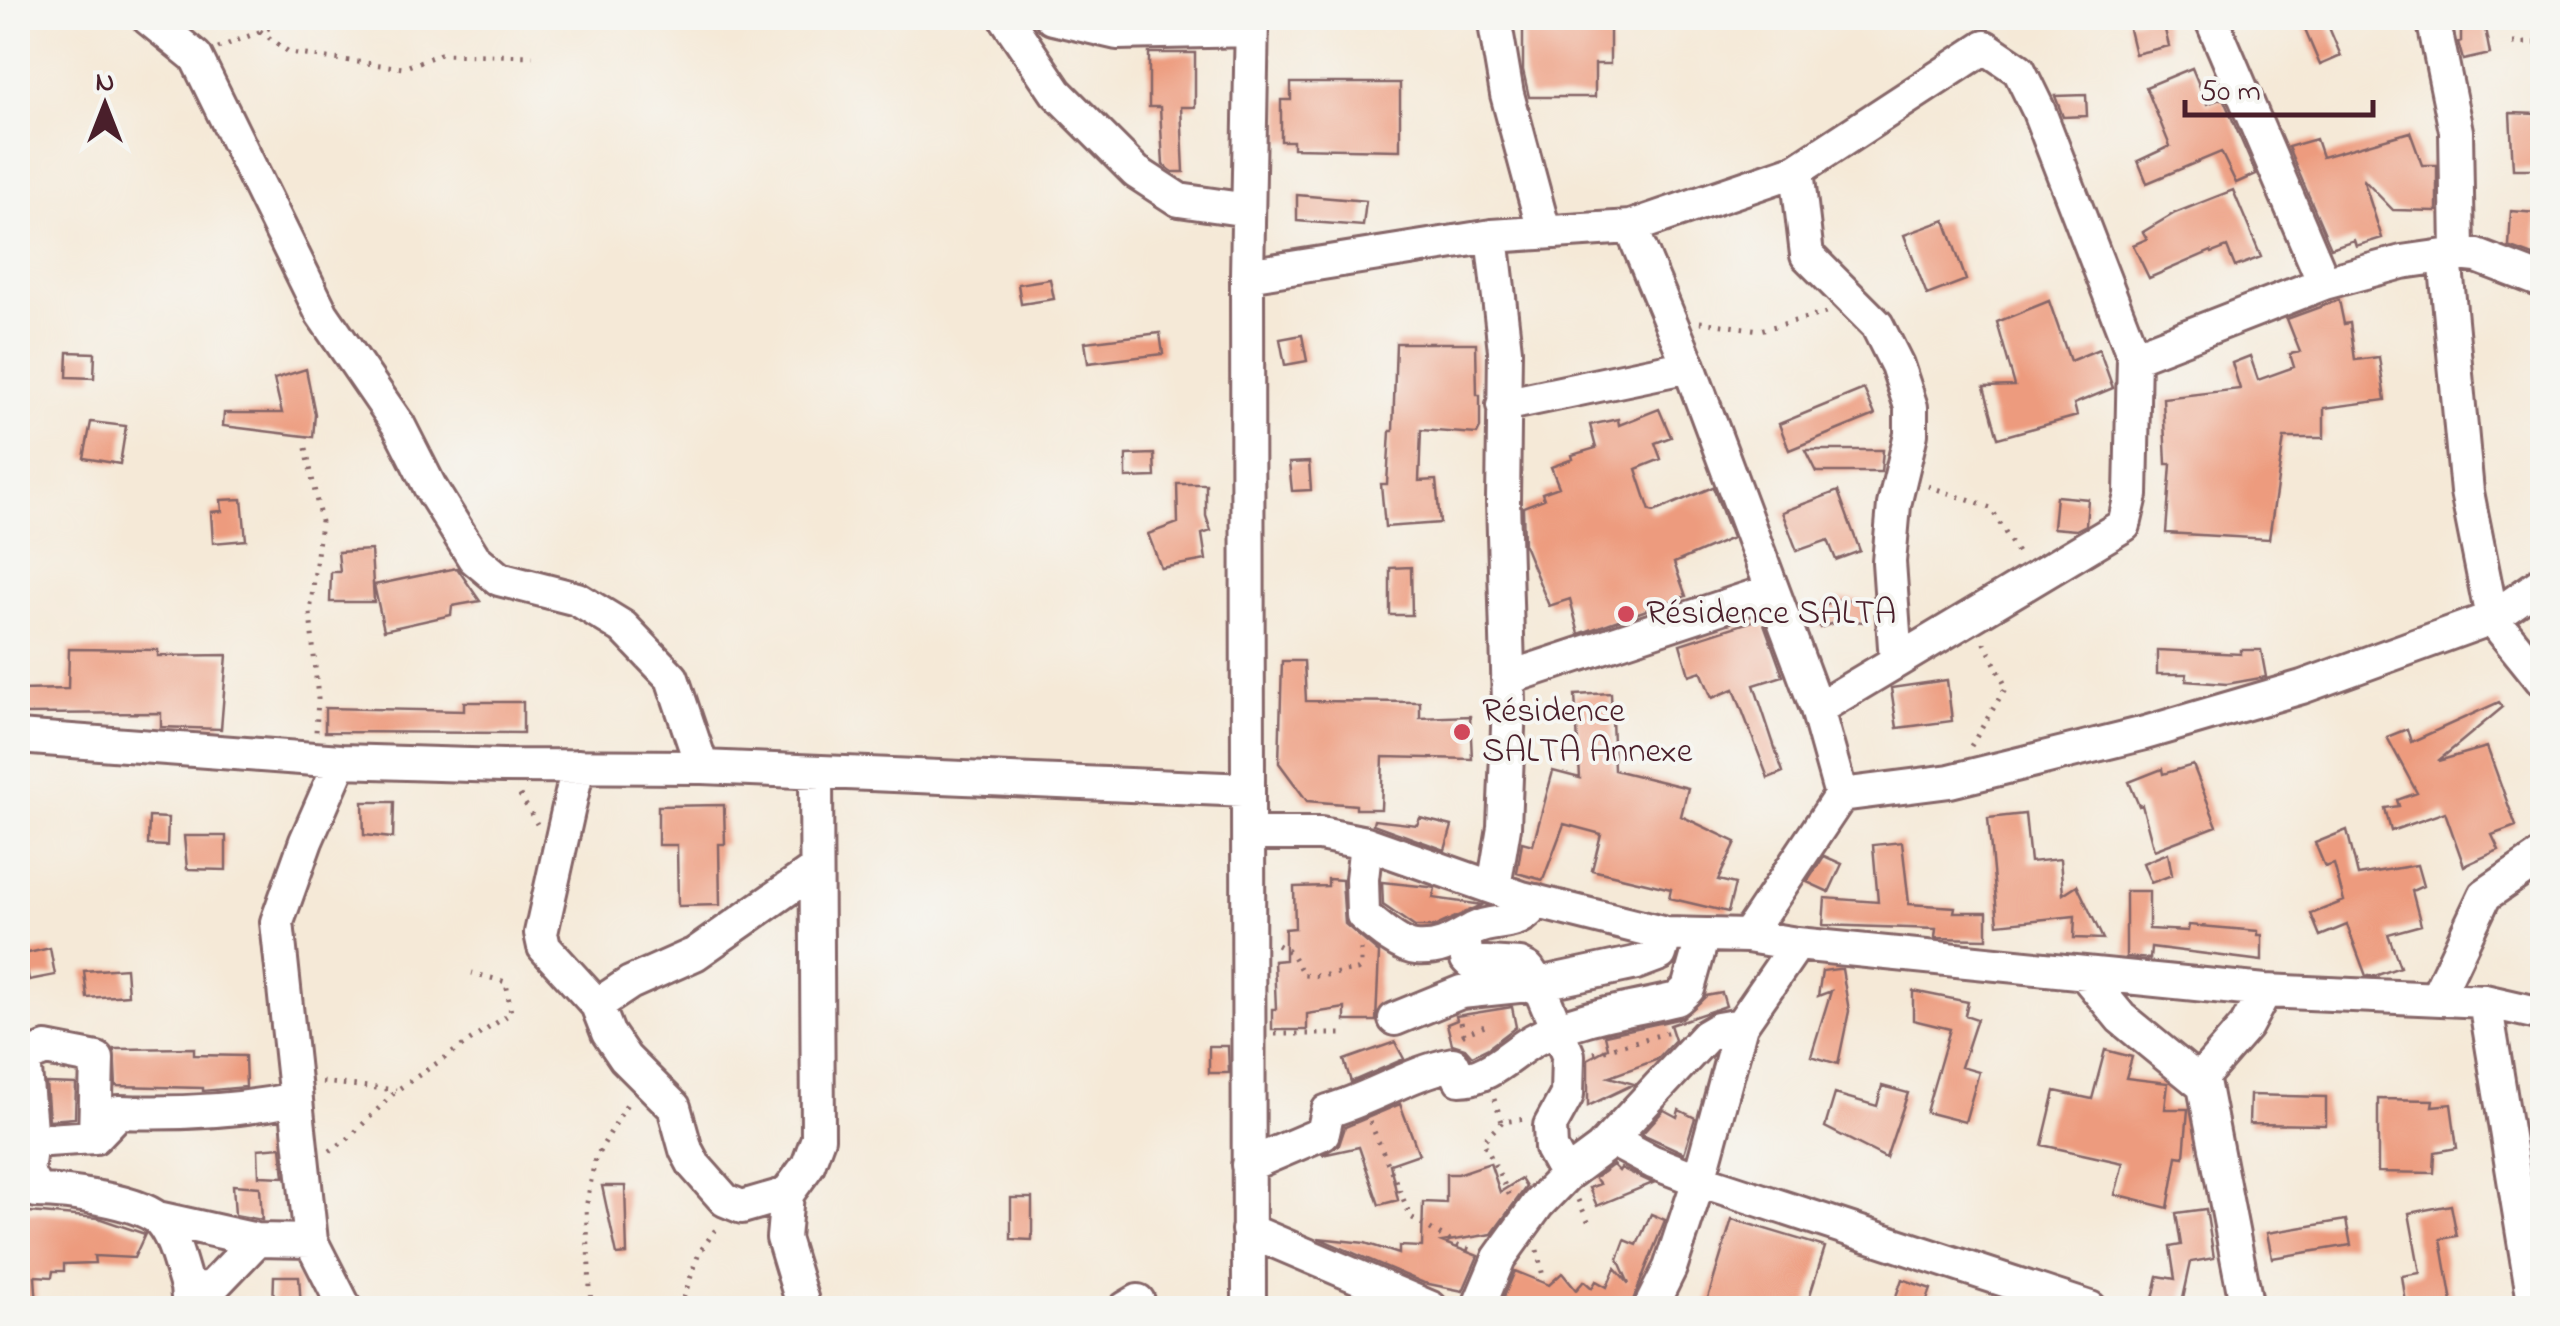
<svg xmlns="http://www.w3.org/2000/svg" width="2560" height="1326" font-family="'Indie Flower',sans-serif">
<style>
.building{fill:#ed9b7e}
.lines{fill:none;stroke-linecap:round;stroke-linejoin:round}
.minor-casing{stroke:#866667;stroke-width:38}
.path{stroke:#866667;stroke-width:5;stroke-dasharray:2.5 8;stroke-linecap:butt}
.minor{stroke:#fff;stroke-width:32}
.poi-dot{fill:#d1495b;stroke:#f6f6f2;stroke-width:4}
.labels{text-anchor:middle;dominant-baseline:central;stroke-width:8;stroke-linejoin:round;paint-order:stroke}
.poi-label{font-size:35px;fill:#4a1f2b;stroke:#f6f6f2;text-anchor:start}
</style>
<rect width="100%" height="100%" fill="#f6f6f2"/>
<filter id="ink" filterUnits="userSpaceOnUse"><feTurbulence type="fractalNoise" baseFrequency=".01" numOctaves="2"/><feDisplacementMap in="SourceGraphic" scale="20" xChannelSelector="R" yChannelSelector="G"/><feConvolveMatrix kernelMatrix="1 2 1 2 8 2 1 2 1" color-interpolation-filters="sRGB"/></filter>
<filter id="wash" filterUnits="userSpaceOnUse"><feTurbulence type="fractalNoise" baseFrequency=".0048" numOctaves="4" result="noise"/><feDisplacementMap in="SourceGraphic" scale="40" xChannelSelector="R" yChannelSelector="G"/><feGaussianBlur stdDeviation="2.25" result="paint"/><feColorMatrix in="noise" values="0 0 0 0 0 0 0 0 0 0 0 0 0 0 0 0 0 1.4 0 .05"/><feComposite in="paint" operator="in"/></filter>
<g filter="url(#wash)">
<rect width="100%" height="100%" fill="#f5e9d7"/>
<g id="blocks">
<!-- building -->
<path class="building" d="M1523,18H1610V64H1595V97H1529L1523,70Z
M2142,18H2162L2169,46L2135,54L2127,21Z
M2313,18H2325L2341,56L2320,65L2302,23Z
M2461,18H2483L2490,54L2463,60L2458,42L2461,41Z
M1149,53H1195V107H1181L1184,172H1173L1163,165L1160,107H1149Z
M2192,68L2207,104L2223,98L2256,174L2236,183L2221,152L2147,183L2138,161L2170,146L2146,87Z
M1291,83H1400V150L1293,148V141H1281V100H1291Z
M2086,95L2087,116L2063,117L2055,96Z
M2510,113L2538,114L2537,169H2513Z
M2410,132L2422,165H2437V211L2393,210L2363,179L2382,238L2356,246L2354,240L2331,248L2288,147L2316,139L2322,157Z
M2233,190L2261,257L2235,267L2227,247L2212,253L2211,251L2149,278L2133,245L2147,239L2143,232L2175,213Z
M1297,195L1366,201L1363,226L1297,221Z
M2511,211L2537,213L2536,257L2509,247Z
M1945,220L1966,280L1927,295L1904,235Z
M1050,279L1054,299L1021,304L1018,284Z
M2339,300L2344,324L2350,323L2355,360L2379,357L2385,400L2324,408V438H2284L2269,539L2166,533L2171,464H2166L2163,398L2240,389L2232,363L2250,356L2258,380L2294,367L2290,354L2300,352L2287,319Z
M2049,301L2070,361L2099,349L2113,388L2074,404L2077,416L1998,438L1984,387L2015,386L1997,322Z
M1160,333L1163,354L1088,363L1085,342Z
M1302,335L1307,361L1285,365L1280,339Z
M1396,343H1476L1477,395H1480V428L1477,434L1421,430L1419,481L1436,480L1440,523L1385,527L1381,484H1387L1390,431H1393Z
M68,352L95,353L94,378L67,377Z
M306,369L315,414L313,437L223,426L224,413H282L274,379Z
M1864,389L1875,415L1789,450L1779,424Z
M1659,409L1671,437L1655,443L1661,459L1636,469L1650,511L1654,512L1713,487L1732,538L1674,563L1686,596L1579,634L1570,599L1549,606L1524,545L1523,507L1544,499L1542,493L1559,487L1551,467L1573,459L1572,455L1596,448L1590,425L1618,419L1619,425Z
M91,422L126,426L120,464L84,458Z
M1805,450H1883L1881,472H1816Z
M1154,454L1155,477L1126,478V455Z
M1309,462L1311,490L1292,491L1289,463Z
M1177,484H1206V516L1211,531L1202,534L1206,560L1161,568L1148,534L1178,523Z
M1838,491L1860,551L1836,560L1828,540L1797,551L1782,512Z
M2056,496L2088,499L2086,525L2076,530L2053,528Z
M242,499L246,540L213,543L211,512L222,511L221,500Z
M371,550L374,602H330L331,572H340L338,552Z
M1411,567L1412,615H1390V568Z
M457,568L480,601L452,606L451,615L384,630L374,585Z
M1840,599L1865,601L1863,622L1841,620L1820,628L1812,609Z
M1762,618L1783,676L1754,685L1783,772L1768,778L1734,689L1712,698L1701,671L1689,675L1680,644Z
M69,649L158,650V656L227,655L221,729L161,727V713L18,714V690L68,689Z
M2157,650L2241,654V650H2261L2266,677L2227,684L2186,681L2187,674H2157Z
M1282,661H1304L1306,701L1420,702V718L1470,716L1472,759L1383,757L1381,809H1356V805L1307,801L1279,763Z
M1947,680L1952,721L1897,728L1891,688Z
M1611,693L1614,770L1688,788L1681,816L1736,842L1718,880L1735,884L1728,912L1669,898L1671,889L1592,870L1601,834L1564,824L1543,880L1517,873L1522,842L1533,845L1553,771L1580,778L1575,695Z
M464,702H523V733L325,732V708L464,711Z
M2499,702L2503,707L2438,761L2487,747L2516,826L2492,835L2499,850L2464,866L2445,812L2391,831L2385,808L2399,806L2397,800L2417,793L2387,737L2407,729L2411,742Z
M2193,765L2217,826L2154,850L2142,805L2139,806L2129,782L2162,769L2163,774Z
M363,802H394L393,838L364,835Z
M724,805L725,844H719L720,905L678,906L677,845H658V806Z
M2025,814L2030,862L2060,859L2063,894L2077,885L2103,939L2074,938L2075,916L1998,924L1988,818Z
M149,817L168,818L167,846L148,845Z
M1420,818L1452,826L1445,850L1373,824L1374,820L1417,825Z
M2347,830L2358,875L2417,865L2423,886L2412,891L2421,925L2388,934L2400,967L2375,976H2366L2347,925L2320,936L2311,914L2344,901L2334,864L2325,867L2315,843Z
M184,836H226V870L187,869Z
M1902,842L1909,904L1955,907L1954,912H1987V939L1935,938L1936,929L1823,925L1825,898L1878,902L1873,845Z
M2168,853L2172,875L2151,883L2143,863Z
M1824,856L1842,864L1829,892L1807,882Z
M1328,879L1342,880L1345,924L1379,953L1376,1021H1345V1008L1307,1014V1030H1272V1009H1276L1274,961L1285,960V929L1295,928L1294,887L1328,886Z
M1382,882L1429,887L1435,888L1433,898L1482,905L1434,927H1415L1383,905Z
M2126,891H2149V929L2188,931L2189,925L2258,931V935H2262V961L2151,947L2150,959L2126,957Z
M50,948L55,975L29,980L24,954Z
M126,968L128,995L87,998L84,971Z
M1838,969H1842L1849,1011L1838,1064L1811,1056L1831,991L1818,996L1822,971Z
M1913,991L1968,1002L1965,1015L1977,1019L1961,1067L1979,1072L1965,1122L1926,1112L1950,1029L1913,1020Z
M1722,993L1726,1006L1670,1025L1675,1040L1656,1060L1609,1077L1634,1084L1588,1106V1059L1608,1048L1605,1035L1682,1018L1706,996Z
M1512,1007L1516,1027L1488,1048L1472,1056L1465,1048L1452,1044L1447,1024L1457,1020L1456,1016Z
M1395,1042L1404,1059L1351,1082L1344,1060Z
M1209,1046H1228L1229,1073H1209Z
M194,1048V1055L245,1056L246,1087L203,1091V1088L116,1086L114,1049Z
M2105,1050L2132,1057L2126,1078L2168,1083L2165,1109H2188L2184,1157L2177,1156L2168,1208L2115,1195L2123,1163L2042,1145L2055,1091L2092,1099Z
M46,1083L76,1084L75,1118L49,1120Z
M1882,1086L1908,1093L1886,1158L1825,1127L1835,1094L1877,1106Z
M2250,1095L2326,1097V1125L2249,1124Z
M2378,1099L2433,1100L2432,1106L2451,1104L2457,1148L2435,1152L2434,1173L2378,1172Z
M1400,1104L1419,1154L1390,1164L1398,1200L1379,1205L1359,1147L1322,1155L1339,1145L1345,1127Z
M1664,1110L1677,1117L1679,1110L1695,1118L1684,1153L1642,1134Z
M281,1147L284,1177L259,1176L258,1149Z
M1490,1163L1500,1192L1521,1179L1526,1187L1492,1234L1442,1242L1478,1256L1463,1291L1424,1283L1318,1238L1365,1243L1399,1254V1246L1422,1247L1423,1202L1446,1203V1174H1458Z
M1613,1165L1619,1171L1621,1168L1653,1183L1597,1206L1589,1188L1600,1184L1595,1178Z
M233,1185L260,1187L262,1220L235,1215Z
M602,1186H625L627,1254L617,1255Z
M1011,1198H1032V1240L1011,1239Z
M2451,1205L2457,1236L2441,1239L2453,1308H2410L2409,1303H2406L2402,1276L2420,1273L2409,1213Z
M2206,1209L2214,1258L2191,1262L2181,1308H2151L2158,1276L2175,1279L2170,1247L2181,1245L2176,1213Z
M18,1211L98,1218L145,1234L134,1258L94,1256L95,1263L64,1264V1271H53L52,1277L35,1276L37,1308H18Z
M1651,1214L1665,1220L1630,1308H1499L1515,1271L1549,1285L1562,1273L1576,1290L1584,1281L1592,1288L1596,1281L1607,1287L1615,1268L1629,1284L1618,1259L1625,1240L1637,1245Z
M1732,1219L1825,1247L1806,1308H1705Z
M2346,1220L2351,1245L2272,1258L2267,1233Z
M274,1276H299L301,1308H273Z
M1902,1279L1931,1289L1924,1308H1892Z"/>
</g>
</g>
<g filter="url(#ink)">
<use href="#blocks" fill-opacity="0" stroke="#866667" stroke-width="2.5"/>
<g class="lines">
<!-- minor casing -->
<g class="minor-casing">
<path id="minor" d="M148,18L196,57L322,314L399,426L430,487L474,558L499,579L577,599L623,627L672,678L702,767
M1006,18L1056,92L1136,172L1179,200L1248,210
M1052,18L1117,33L1252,30
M1494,18L1507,94L1544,231
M2211,18L2324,283
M2433,18L2456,131L2458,254
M1797,170L1807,255L1877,325L1897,365L1911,407V434L1894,505L1889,562L1896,661
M1631,227L1689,366L1817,709L1841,795
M1492,236L1505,350L1503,501L1509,703L1504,827L1494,887
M2445,256L2467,492L2492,618L2542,680
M1247,275L1492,236L1631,227L1797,170L1985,47
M2134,357L2324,283L2402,262L2458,254L2477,256L2542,281
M1503,405L1689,366
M1508,678L1771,591
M1817,709L2124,525L2131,495L2134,357L2038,109L2019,70L1985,47
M18,737L341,761L503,766L702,767L1248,790
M341,761L306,841L277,922L311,1241L345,1308
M578,766L541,933L544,947L597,1005L608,1033L625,1058L674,1107L686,1150L694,1165L725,1200L742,1207L787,1194
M1249,834H1320L1366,843L1522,898L1666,934L1747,936L1797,944L2265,991L2485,1001L2542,1014
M1366,843L1362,879L1363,915C1375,925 1400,947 1416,948C1441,950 1454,940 1474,929C1496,917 1520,930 1536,901
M1747,936L1841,795L1950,781L2145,733L2302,687L2492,618L2542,583
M1464,938L1467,959L1470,962L1520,965L1528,969L1538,984L1636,963L1660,954L1666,934
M2084,973L2121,1018L2204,1086L2247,1308
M2437,997L2485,895L2542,856
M2485,1001L2535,1308
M597,1005L630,983L695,954L816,869
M1395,1019L1461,992L1538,984L1568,1055L1567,1095L1550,1126L1551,1148L1566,1175
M18,1053L24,1058L31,1141L27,1172L37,1191C63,1191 143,1201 160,1221C175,1238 180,1266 187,1287
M24,1058L46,1049L97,1059L95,1137L119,1112C177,1114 238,1111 295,1099
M2199,1080L2246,1026L2265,991
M1610,1139L1653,1162L1699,1180L2090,1308
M31,1141L95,1137
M1248,1165L1323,1133L1328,1111C1371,1099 1409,1073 1453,1064L1460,1079C1488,1079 1511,1053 1534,1040C1576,1016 1632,1010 1677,999L1688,989L1703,935
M158,1218L257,1240
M1248,1230L1431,1308
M189,1308L187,1287L210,1289L257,1240L311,1241
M804,1308L783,1238L787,1194L808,1165L818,1138L816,772
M1126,1308L1138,1301
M1249,1308L1247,275L1252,18
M1478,1308L1499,1258L1538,1204L1566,1175L1601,1149L1706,1036L1718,1029L1741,1025
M1650,1308L1670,1268L1699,1180L1741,1025L1797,944"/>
</g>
<!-- path -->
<path class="path" d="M260,31L290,53L403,68L440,54L533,56
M2513,43H2542
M218,48L295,18
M1700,322L1760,330L1826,313
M306,448L321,522L310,613L318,699L316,732
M1928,486L1991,508L2020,558
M1971,746L2006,687L1984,641
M520,795L537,824
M1277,945L1291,953L1304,975L1320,976L1357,970L1361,967V948
M1461,1022L1464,1034L1485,1026
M1275,1034H1345
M1594,1053L1670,1032
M322,1082L396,1090
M1494,1099L1502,1122L1526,1119
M1370,1122L1411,1217L1458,1246L1473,1251
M1502,1122L1483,1141L1510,1196
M330,1151L349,1138L397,1090L511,1013L506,982L472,973
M1578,1200L1591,1227
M1537,1250L1544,1281
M18,1298L44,1301L49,1308
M591,1308L586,1208L595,1159L628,1102
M680,1308L699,1253L718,1226"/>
<!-- minor -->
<use href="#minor" class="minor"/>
</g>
</g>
<!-- markers -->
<g class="poi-dot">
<circle cx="1626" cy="614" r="10"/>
<circle cx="1462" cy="732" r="10"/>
</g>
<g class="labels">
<!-- poi labels -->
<g class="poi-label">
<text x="1646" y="614">Résidence SALTA</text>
<text x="1482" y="712">Résidence<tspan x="1482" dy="40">SALTA Annexe</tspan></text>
</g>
</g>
<!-- margin -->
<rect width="2560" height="1326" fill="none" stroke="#f6f6f2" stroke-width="60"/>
<!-- north arrow -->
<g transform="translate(105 105)" stroke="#f6f6f2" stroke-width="8" paint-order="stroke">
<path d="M0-8L18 38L0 25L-18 38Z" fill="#4a1f2b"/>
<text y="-15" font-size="28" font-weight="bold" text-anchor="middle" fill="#4a1f2b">N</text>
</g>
<!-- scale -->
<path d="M2185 100v15h188v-15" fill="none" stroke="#4a1f2b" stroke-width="5"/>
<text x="2200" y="100" font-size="30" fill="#4a1f2b" stroke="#f6f6f2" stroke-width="8" paint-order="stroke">50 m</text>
</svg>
